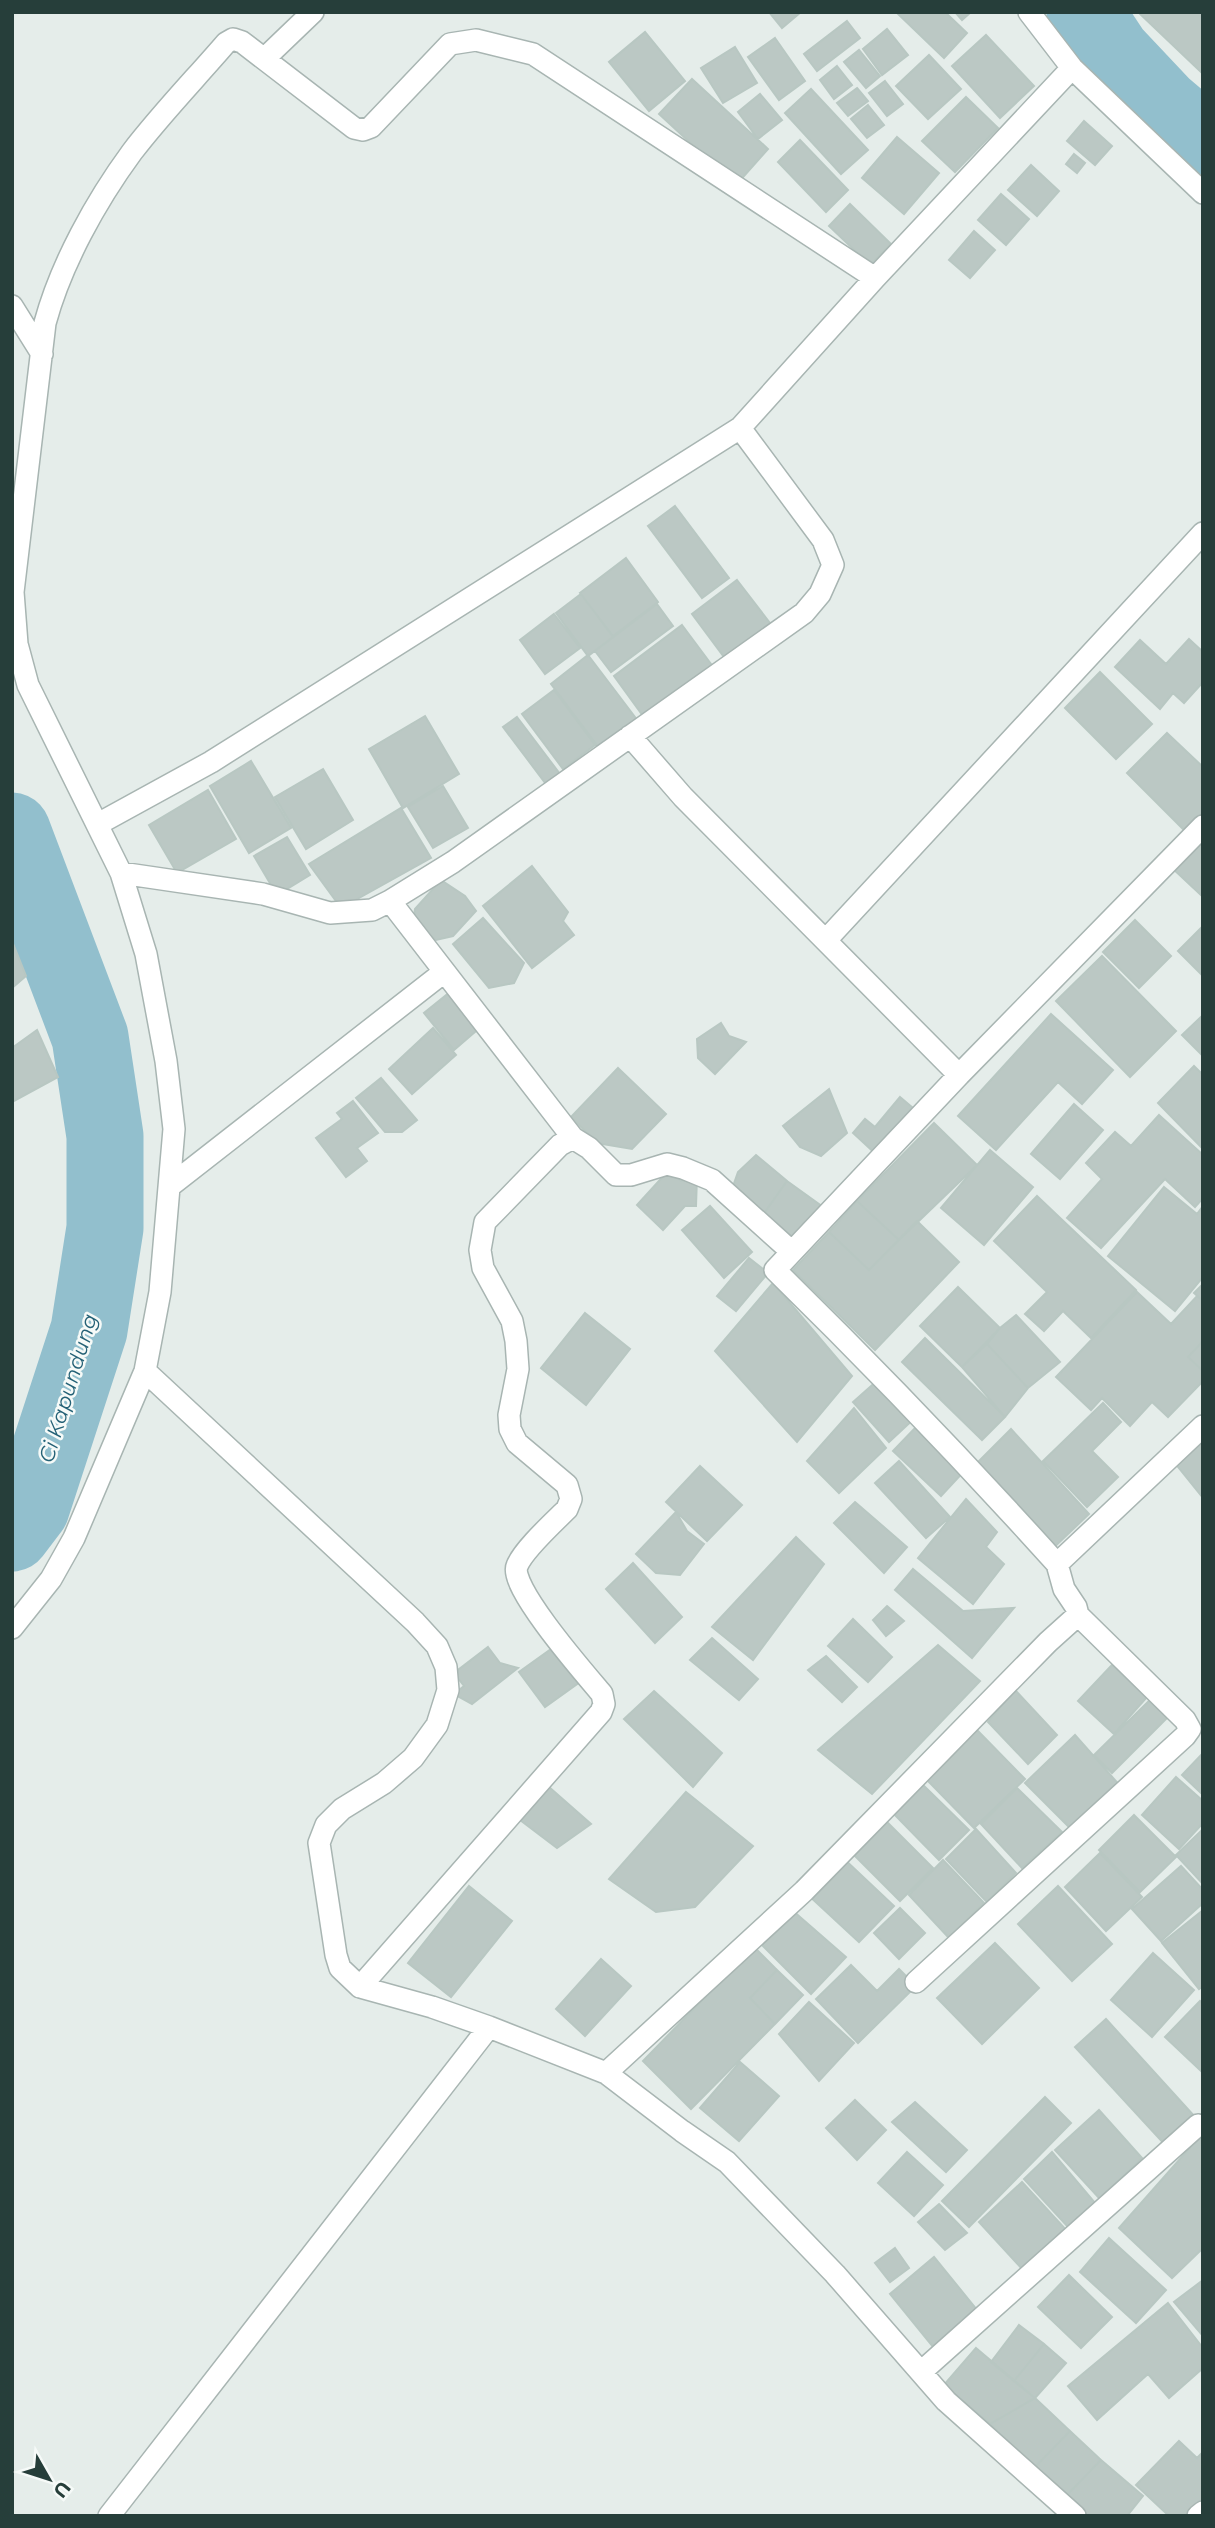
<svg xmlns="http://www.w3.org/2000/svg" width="1215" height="2528" font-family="Montserrat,sans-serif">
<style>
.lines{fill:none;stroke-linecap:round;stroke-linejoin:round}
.river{stroke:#92bfcd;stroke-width:77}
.building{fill:#bbc8c4;stroke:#b8c7c2;stroke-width:2}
.street-casing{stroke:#a8b5b2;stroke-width:24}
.street{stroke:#fff;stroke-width:21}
.labels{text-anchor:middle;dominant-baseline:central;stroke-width:5;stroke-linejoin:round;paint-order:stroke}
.water-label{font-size:21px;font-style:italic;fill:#246176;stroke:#f6faf8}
</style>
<rect width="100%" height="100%" fill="#e5edea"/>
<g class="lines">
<!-- river -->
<path class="river" d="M1085,12L1113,54L1162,106L1203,141
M12,831L90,1037L105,1136V1228L89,1330L31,1508L12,1533"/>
</g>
<!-- building -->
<path class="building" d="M769,12H801L782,28Z
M896,12H945L967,33L944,58Z
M955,12H971L962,20Z
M1138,12H1203V74Z
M847,21L860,38L817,71L804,54Z
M887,29L908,55L882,75L863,49Z
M645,32L685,81L649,111L609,62Z
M986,35L1034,86L1000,118L952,66Z
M775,38L805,81L779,100L748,57Z
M735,47L757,83L723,103L701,68Z
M859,50L880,76L866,88L844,62Z
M929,55L961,89L928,119L896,86Z
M837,66L852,85L834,99L820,80Z
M692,79L768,149L736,185L659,114Z
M885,81L903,104L887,116L869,93Z
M857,88L868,101L848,116L837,103Z
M811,89L868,150L841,174L785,113Z
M760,94L782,120L758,139L738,112Z
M966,97L998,128L955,172L922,141Z
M868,105L884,125L867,138L851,119Z
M1084,121L1112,146L1095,165L1067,141Z
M897,137L939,173L904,214L862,178Z
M800,140L848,190L826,212L778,162Z
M1074,154L1085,163L1077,173L1066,164Z
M1031,165L1059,191L1037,216L1008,190Z
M1001,194L1029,219L1006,245L978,220Z
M850,204L891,244L870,265L829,226Z
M974,231L995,250L970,278L949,260Z
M675,506L729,578L702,598L648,526Z
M626,558L658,602L613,636L580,593Z
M737,580L773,627L727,661L692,614Z
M581,594L613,637L588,656L556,613Z
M657,604L673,626L611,672L595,651Z
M554,614L580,648L545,674L520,640Z
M682,625L714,668L646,720L614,676Z
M1189,639L1203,652V682L1184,703L1173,693L1160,709L1115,667L1140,640L1166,664Z
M588,655L638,721L600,749L551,684Z
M1100,672L1152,724L1116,759L1065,708Z
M554,690L595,745L563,769L522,714Z
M425,716L459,774L403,808L369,749Z
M517,717L560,774L546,784L503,727Z
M1167,733L1203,767V813L1185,831L1127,773Z
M251,761L291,828L249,853L210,786Z
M323,769L353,820L306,849L275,797Z
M443,786L468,828L433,848L408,807Z
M208,790L236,839L177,873L149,825Z
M401,808L431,858L341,908L309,864Z
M1203,832V897L1171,867Z
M287,837L310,875L277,895L254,856Z
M532,866L568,912L563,921L574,935L532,968L483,906Z
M441,880L465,896L476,911L453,936L436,940L413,922L415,909Z
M483,918L524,963L514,983L489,988L453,944Z
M1135,920L1171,956L1139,988L1103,952Z
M1203,926V976L1178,951Z
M12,941L26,976L12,988Z
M1102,956L1176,1031L1130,1077L1056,1001Z
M455,988L464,1015L482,1026L454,1050L424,1013Z
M1051,1014L1113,1070L1082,1104L1058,1082L996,1150L958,1116Z
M1203,1015V1056L1182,1035Z
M721,1023L729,1036L746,1042L715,1074L698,1058L697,1039Z
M433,1028L456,1055L412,1094L389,1069Z
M37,1030L58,1077L12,1102V1048Z
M1194,1066L1203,1075V1149L1158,1103Z
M618,1068L666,1114L632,1149L597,1143L571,1117Z
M381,1078L417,1120L402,1132H385L356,1098Z
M829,1089L847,1133L821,1156L800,1147L783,1126Z
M900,1097L919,1113L878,1156L853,1133L865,1119L875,1127Z
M353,1101L378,1133L357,1148L367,1161L346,1177L316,1138L342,1119L337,1113Z
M1074,1104L1103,1130L1060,1179L1031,1154Z
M1159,1115L1203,1155V1198L1195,1207L1165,1179L1101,1248L1067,1218L1102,1179L1086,1163L1115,1132L1131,1146Z
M934,1123L977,1165L899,1240L857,1201Z
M990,1150L1033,1187L984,1245L941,1208Z
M756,1155L787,1181L760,1219L730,1195L738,1172Z
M669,1170L681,1181L697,1177L696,1206H685L663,1230L637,1205Z
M787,1181L823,1207L791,1244L760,1219Z
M1164,1187L1197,1214L1203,1206V1277L1175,1311L1108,1256Z
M1037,1196L1136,1290L1091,1338L1063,1311L1044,1331L1025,1314L1047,1292L994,1241Z
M857,1201L899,1240L869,1270L829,1232Z
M710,1206L752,1252L724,1278L682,1230Z
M917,1221L959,1262L875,1350L793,1270L829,1232L869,1270Z
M749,1258L768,1273L736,1311L717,1296Z
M773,1283L852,1376L797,1442L715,1351Z
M1203,1284V1301L1194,1293Z
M958,1287L1000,1328L962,1367L920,1326Z
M1137,1292L1171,1324L1197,1296L1203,1301V1341L1188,1357L1203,1371V1381L1168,1417L1152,1402L1130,1426L1102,1398L1091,1410L1056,1377Z
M585,1313L630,1349L586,1405L541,1368Z
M1016,1315L1060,1362L1028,1388L987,1344L1000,1328Z
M925,1338L1005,1417L982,1440L902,1362Z
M1203,1341V1371L1188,1357Z
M987,1344L1028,1388L1005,1417L962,1367Z
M880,1378L918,1415L889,1442L853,1402Z
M1103,1403L1121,1422L1092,1451L1118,1477L1087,1507L1043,1461Z
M854,1408L886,1448L839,1493L807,1461Z
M919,1424L967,1468L941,1496L893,1451Z
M1011,1429L1089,1514L1049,1552L972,1468Z
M1203,1438V1498L1174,1462Z
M899,1461L950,1517L926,1538L875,1483Z
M700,1466L742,1505L707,1541L666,1502Z
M966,1499L997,1532L986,1547L1004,1564L973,1604L918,1558Z
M855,1502L907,1547L884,1573L834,1523Z
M676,1512L687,1531L704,1544L680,1575L656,1573L636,1554Z
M796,1537L824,1564L753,1660L712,1627Z
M633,1563L682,1617L655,1643L606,1589Z
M913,1569L963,1611L1014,1608L972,1658L895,1590Z
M887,1606L904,1621L886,1636L873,1620Z
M853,1619L892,1657L868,1682L828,1646Z
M712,1638L758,1679L739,1700L690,1660Z
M938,1645L980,1681L872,1794L818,1750Z
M488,1647L500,1663L518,1668L472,1704L454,1694L464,1686L454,1673Z
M554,1647L580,1682L545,1707L519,1672Z
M826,1656L857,1687L842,1702L808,1670Z
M1112,1665L1147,1697L1114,1734L1078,1701Z
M1015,1690L1057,1735L1028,1764L988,1722Z
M654,1691L722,1753L693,1787L624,1719Z
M1152,1698L1169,1716L1112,1773L1094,1755Z
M977,1730L1025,1779L974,1828L927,1780Z
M1075,1735L1122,1788L1075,1833L1025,1783Z
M1203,1753V1795L1182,1775Z
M1176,1777L1203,1801V1823L1179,1849L1142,1815Z
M920,1782L969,1830L939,1860L891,1811Z
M549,1787L591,1824L557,1848L516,1817Z
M1017,1788L1062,1832L1022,1868L981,1824Z
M686,1792L753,1846L695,1907L656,1912L609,1879Z
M1134,1815L1176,1857L1140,1892L1099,1850Z
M887,1822L933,1868L900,1901L854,1855Z
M976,1829L1016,1873L987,1902L946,1859Z
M1203,1829V1884L1176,1855Z
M1100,1853L1142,1897L1106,1931L1065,1887Z
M842,1857L894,1906L859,1942L807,1894Z
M943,1860L984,1903L949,1938L909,1895Z
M1181,1866L1203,1890V1903L1161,1941L1132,1909Z
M469,1886L512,1921L451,1997L408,1963Z
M1058,1886L1112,1944L1072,1981L1018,1924Z
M900,1908L925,1933L899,1959L874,1933Z
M792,1910L846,1957L811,1994L761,1944Z
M1203,1910V1986L1199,1989L1162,1943Z
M995,1943L1039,1988L982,2044L937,1998Z
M754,1947L777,1970L750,1998L775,2024L691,2109L643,2061Z
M1153,1953L1194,1990L1152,2037L1111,2000Z
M601,1959L631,1986L585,2036L556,2009Z
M851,1965L877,1991L899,1969L916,1986L858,2043L816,1999Z
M777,1970L803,1995L775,2024L750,1998Z
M1200,2001L1203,2004V2068L1201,2071L1165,2037Z
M809,2002L854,2043L819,2081L779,2034Z
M1106,2019L1196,2118L1168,2148L1075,2047Z
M740,2062L779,2096L739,2141L700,2108Z
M1045,2097L1071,2123L969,2227L942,2201Z
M855,2100L886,2130L857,2160L826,2128Z
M915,2102L967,2150L946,2172L892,2122Z
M1099,2110L1142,2158L1100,2199L1055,2150Z
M1203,2133V2248L1172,2278L1119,2228Z
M907,2152L943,2185L914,2216L878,2183Z
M1052,2152L1095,2203L1069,2228L1024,2179Z
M1022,2182L1067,2231L1024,2271L979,2222Z
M939,2204L967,2233L945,2250L918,2222Z
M1109,2238L1166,2290L1136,2323L1080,2272Z
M895,2248L909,2268L890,2282L875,2263Z
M934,2257L978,2311L934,2348L890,2294Z
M1069,2275L1112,2317L1081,2348L1038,2307Z
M1203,2280V2336L1174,2302Z
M1168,2303L1203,2348V2368L1169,2398L1148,2374L1097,2420L1068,2386Z
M1019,2325L1044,2344L1014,2381L991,2362Z
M1044,2344L1066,2363L1035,2398L1014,2381Z
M976,2348L1035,2398L990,2424L944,2385Z
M1035,2398L1070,2431L1035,2467L990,2424Z
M1070,2431L1101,2460L1066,2496L1035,2467Z
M1179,2441L1197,2458L1203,2452V2503L1190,2516H1169L1136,2485Z
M1101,2460L1143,2496L1127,2516H1087L1066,2496Z"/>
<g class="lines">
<!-- street casing -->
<g class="street-casing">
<path id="street" d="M1029,12L1072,68L1203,193
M264,59L313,12
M12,306L42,354
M630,736L683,797L959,1075L1203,826
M98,824L211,762L740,428L875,278L1072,68
M121,873L263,894L330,913L372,910L390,901L453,862L804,613L820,594L833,565L823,540L740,428
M390,901L573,1138
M826,940L1203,533
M959,1075L775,1270C872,1365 966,1463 1057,1564
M170,1186L444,972
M145,1371L415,1622L437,1646L446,1667L448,1690L437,1725L413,1758L384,1783L342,1809L326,1825L319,1843L336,1955L340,1968L360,1987L432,2007L489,2027L606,2073L682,2131L727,2162L835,2274L946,2401L1075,2516
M12,1628L51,1579L74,1538L145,1371L160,1292L174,1129L166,1061L146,954L121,873L28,685L17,644L13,592L45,323C61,264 96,201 132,152C161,114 195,79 226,43L233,39L242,42L354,128L363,130L371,127L450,44L476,40L533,54L875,278
M916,1982L1185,1736L1190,1729L1185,1720L1078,1615
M360,1987L601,1712L604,1704L602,1694C586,1675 508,1586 517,1566C523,1550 554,1522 567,1509L571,1499L567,1485L517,1443L510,1429L509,1415L518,1369L516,1341L512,1321L483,1268L480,1250L485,1222L560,1145L573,1138L589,1148L616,1175H631L667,1164L683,1168L712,1180L792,1252
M606,2073L804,1891L1048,1642L1078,1615L1076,1607L1064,1589L1057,1564L1203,1426
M921,2372L1198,2125
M109,2516L489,2027
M1198,2516L1203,2512"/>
</g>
<!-- street -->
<use href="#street" class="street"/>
</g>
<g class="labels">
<!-- water labels -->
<g class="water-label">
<text transform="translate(68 1388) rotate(-73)">Ci Kapundung</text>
</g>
</g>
<!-- border -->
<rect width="1215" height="2528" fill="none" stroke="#263e3a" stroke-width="28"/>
<!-- north arrow -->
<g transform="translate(49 2479) rotate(129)" stroke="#f6faf8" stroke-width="5" paint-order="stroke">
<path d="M0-5L12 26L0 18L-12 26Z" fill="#263e3a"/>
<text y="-10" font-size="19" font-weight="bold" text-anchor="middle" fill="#263e3a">U</text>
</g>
</svg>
